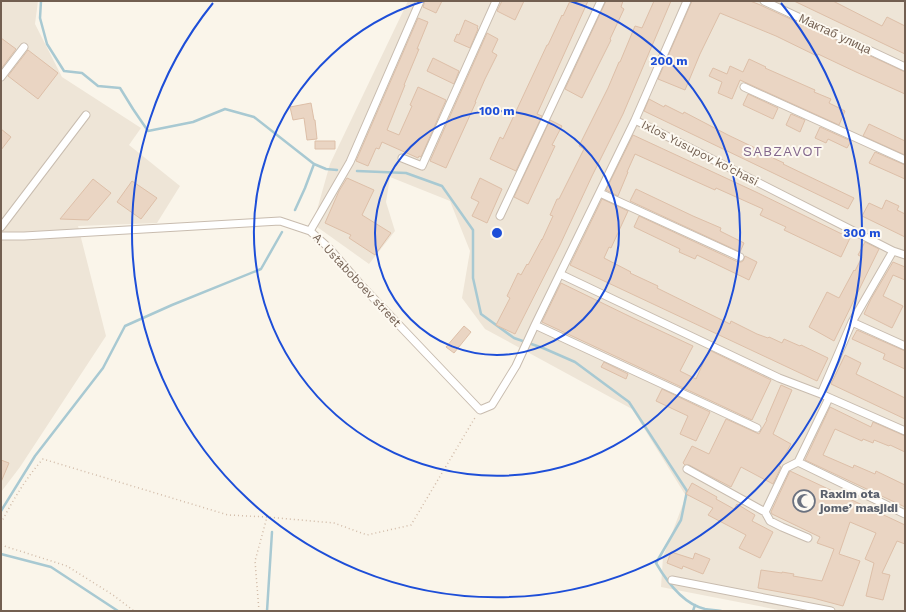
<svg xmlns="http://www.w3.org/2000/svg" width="906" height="612" font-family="'Work Sans',sans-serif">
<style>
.residential{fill:#eee5d7}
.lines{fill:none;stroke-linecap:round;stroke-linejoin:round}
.stream{stroke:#a8c9d2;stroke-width:2.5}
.building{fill:#ead5c3;stroke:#ddbfa8}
.minor-casing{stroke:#c8bcaf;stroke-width:9}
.path{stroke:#d1bba8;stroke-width:1.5;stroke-dasharray:1 3;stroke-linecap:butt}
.minor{stroke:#fff;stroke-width:7}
.ring{fill:none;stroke:#1d4ed8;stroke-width:2}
.labels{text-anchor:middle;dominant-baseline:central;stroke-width:4;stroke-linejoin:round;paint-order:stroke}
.street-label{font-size:12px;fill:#725f51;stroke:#fdf9f1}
.worship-label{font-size:12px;font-weight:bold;fill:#5b616d;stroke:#fdf9f1;text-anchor:start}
.quarter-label{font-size:14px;letter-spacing:1px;fill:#84688d;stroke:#fdf9f1}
.centre{fill:#1d4ed8;stroke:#fdf9f1;stroke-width:2}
.ring-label{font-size:12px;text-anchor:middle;font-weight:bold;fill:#1d4ed8;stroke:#fdf9f1;stroke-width:4;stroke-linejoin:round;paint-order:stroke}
</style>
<rect width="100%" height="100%" fill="#faf5ea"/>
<!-- residential -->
<path class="residential" d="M1,1H38L35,24L62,77L141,128L129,145L180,186L157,223L78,226L106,336L20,467L1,492Z
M408,1H905V611H784L661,587L663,557L686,496L632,409L485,329L462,298L470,251L450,201L390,177L386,202L395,231L369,264L313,224L330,164Z"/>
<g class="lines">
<!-- stream -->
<path class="stream" d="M41,1L40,18L47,44L64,71L82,73L98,86L120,88L133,109L148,131L193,122L225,109L254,117L314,164L326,169L337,170
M357,171L406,173L442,186L473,230V278L481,314L514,338L543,348L575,362L629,402L687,491L681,520L656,563C667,582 683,604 705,609C710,610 716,610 721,611
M295,210L305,188L314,164
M1,511L35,456L103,368L125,326L172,305L261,269L282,232
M1,554L51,567L118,611
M267,611L272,532
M693,611L695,605"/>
</g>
<!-- building -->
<path class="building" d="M425,1H442L436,13L423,7Z
M502,1H524L515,20L497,11Z
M570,1H588L537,114L542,116L516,171L490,159L500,137L503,139L547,45H548L562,15L563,16Z
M606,1H623L621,7L624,9L610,39L611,40L582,98L565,89Z
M654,1H671L623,114L592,176L560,245L515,334L496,325L510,298L507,296L518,273L521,275L527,264L528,265L542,239V240L553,216L550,215L557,199H559L584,149L579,146L608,88L619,62H620L635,26L642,28Z
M692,1H750L758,4L905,72V94L856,72L818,54L817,56L776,36L720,13L700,54L685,90L658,79Z
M794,1H833L882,26L887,17L905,26V54Z
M418,18L428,22L417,49H419L404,85H405L387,130L399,135L412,106L410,105L418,87L446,100L421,157L419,156L418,158L382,142L379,149L376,148L368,166L356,161Z
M465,20L478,26L477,28L478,29L470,48L454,41L457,34L459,35Z
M487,33L498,39L492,52L497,55L485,79L475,102H476L446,168L430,161Z
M1,38L16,49L1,69Z
M28,50L58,73L38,99L8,76Z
M433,58L459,71L454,84L427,71Z
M749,59L766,67L765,68L815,90L814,92L831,99L829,103L845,111L839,125L740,80L732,99L718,93L722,82L709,76L713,68L727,74L730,66L743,72Z
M748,94L778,108L773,119L743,105Z
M649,99L664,107L665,105L683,114L684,112L728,135L774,157L773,158L784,163L783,164L854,198L848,209L644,111Z
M311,103L314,120H315L317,139L307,140L304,118L293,120L290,107Z
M791,114L805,120L800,132L786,125Z
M550,120L562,126L552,145L555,146L528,204L514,197Z
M869,124L905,141V155L863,136Z
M820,127L851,141L847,148L828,139L826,143L815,138Z
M1,129L11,137L1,150Z
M633,135L756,192L850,238L841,257L784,230L786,227L760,215L763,209L716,188L715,190L706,186L635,154L627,172H628L618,196L606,190Z
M315,141H335V149H315Z
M875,152L905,165V179L869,163Z
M347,178L374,190L362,215L391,233L375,255L349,238L351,235L325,223L339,191Z
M480,178L502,189L487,223L472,216L479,202L471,198Z
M93,179L111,193L88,220L60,219Z
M132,181L157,198L141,219L117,202Z
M636,189L693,216L721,228L720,231L744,243L740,252L630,201Z
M602,199L628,211L611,248L609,247L604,258L631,272L630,273L658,286L657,288L730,324L731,321L757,334L768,338L769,337L782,343L784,339L800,346L801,345L828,358L817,381L570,265Z
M886,200L899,206L897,210L905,214V237L862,216L869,203L882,209Z
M639,216L738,262H741L743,261L745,256L757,262L749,280L697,255L695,259L679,252L680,249L634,227Z
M865,242L879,249L834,341L809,327L827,292L839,298L854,270L855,271L862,257L858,255Z
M893,262L905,267V280L893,275L883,296L903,306L892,328L864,314L871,299Z
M561,283L633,318L693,346L680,371L696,379L709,350L771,380L752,420L542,322Z
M464,326L471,332L454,353L446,347Z
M857,330L905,351V369L883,359L885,354L852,339Z
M845,355L861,363L856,374L905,398V419L831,384Z
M604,362L628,374L626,379L601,367Z
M781,385L792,390L773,434L791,444L779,466L781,467L773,484L741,467L731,487L689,465H685L683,463L692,446L709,454L726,419L759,434L767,420H766Z
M662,389L710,412L696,441L680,434L688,416L656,401Z
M830,407L871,427L873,422L905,436V452L890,445L889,446L874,440L873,443L863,439L862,441L835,429L823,455L853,468L854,465L875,474L876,471L905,485V507L805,460Z
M1,460L9,463L1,482Z
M790,471L905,525V544L897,541L882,573L890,575L883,600L866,596L874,563L865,559L876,533L850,522L839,554L860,561L843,606L813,598L758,588L761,570L782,573V572L794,574L793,576L822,581L834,549L817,543L820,537L772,514L771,512Z
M692,483L717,497L716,499L734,509L737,504L755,515L752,521L773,532L760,558L739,548L746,535L708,515L713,508L686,494Z
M671,552L693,559L695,553L710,559L703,574L683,566L682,569L667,563Z"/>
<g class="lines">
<!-- minor casing -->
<g class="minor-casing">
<path id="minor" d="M764,1L905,67
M1,77L24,47
M744,87L905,160
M635,120L687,1
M402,158L422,166L496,1
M600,193L740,257
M500,216L601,1
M1,227L86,115
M310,231L350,162L420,1
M1,236H24L280,221L310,231L329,248L360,284L480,410L492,405L516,366L535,325L635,120L893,251L905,255
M560,274L779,378L821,394L905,431
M852,322L905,346
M535,325L757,428
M821,394L852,322L893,251
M798,462L905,514
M687,469L765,512
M808,538L782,527L770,521L765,512L786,468L798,462L829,398
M672,580L831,611"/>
</g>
<!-- path -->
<path class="path" d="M1,523C13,500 26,478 43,459L228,515L267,517L334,523L367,535L411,525L476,416
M1,545L67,566L113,595L134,611
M259,611L255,561L267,517"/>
<!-- minor -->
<use href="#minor" class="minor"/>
</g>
<!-- distance rings -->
<g class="ring">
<circle cx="497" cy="233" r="122"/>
<path d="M570 1A243 243 0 1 1 424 1"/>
<path d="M781 3A365 365 0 1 1 213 3"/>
</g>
<!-- icons -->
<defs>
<g id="mosque-ring" transform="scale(1.15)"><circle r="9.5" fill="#fdf9f1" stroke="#6b7280" stroke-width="1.5"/><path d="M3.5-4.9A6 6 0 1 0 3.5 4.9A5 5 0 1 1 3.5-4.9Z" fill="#6b7280"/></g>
</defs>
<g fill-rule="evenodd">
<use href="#mosque-ring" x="804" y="501"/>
</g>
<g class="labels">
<!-- street labels -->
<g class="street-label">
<text transform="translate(835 34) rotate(25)">Мактаб улица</text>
<text transform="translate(700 153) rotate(27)">Ixlos Yusupov ko'chasi</text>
<text transform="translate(357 280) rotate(47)">A. Ustaboboev street</text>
</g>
<!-- worship labels -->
<g class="worship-label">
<text x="820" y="494">Raxim ota<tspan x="820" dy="14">jome’ masjidi</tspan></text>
</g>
<!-- quarter labels -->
<g class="quarter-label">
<text x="783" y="151">SABZAVOT</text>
</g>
</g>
<circle cx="497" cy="233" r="6" class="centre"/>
<g class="ring-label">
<text x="669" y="65">200 m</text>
<text x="497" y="115">100 m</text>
<text x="862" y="237">300 m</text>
</g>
<!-- border -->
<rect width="906" height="612" fill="none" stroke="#725f51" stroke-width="4"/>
</svg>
